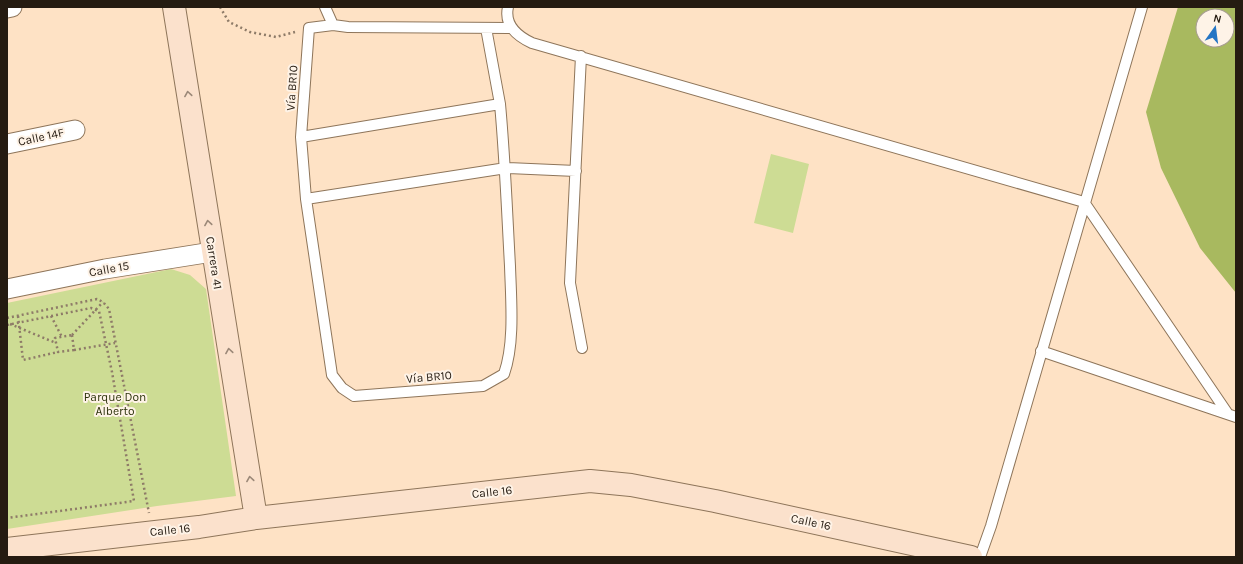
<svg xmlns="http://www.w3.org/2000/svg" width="1243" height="564" font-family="Karla,sans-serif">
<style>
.green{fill:#cddc94}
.forest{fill:#a8b95f;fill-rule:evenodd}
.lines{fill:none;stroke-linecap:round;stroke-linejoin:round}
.lane-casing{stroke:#8e755a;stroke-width:12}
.street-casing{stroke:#8e755a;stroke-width:21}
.secondary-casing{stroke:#8e755a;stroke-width:24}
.path{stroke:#8e7b68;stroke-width:2.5;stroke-dasharray:2 3;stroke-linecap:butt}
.lane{stroke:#fff;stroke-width:10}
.street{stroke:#fff;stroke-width:19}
.secondary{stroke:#fbe1cc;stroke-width:22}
.oneway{stroke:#9b8878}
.labels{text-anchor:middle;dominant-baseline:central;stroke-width:4;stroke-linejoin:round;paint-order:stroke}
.street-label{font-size:12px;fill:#251b11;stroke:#fef3e7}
.park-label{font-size:12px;fill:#2c320b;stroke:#fef3e7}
</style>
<rect width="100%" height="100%" fill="#fee2c5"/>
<!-- green -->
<path class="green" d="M771,154L809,164L793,233L754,223Z
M171,269L190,275L206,289L236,496L157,506L7,529V303Z"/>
<!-- forest -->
<path class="forest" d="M1178,7H1236V293L1200,248L1161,168L1146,112ZM1203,16H1227V40H1203Z"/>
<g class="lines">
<!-- lane casing -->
<g class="lane-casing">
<path id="lane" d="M325,7L333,25L348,27L510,28
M508,7C504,25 517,36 532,43L1084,202L1228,414
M486,28L500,104
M581,56L570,283L582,348
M301,137L500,104C505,158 507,212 510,266C511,299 515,343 504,374L483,386L354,396L342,388L332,375L306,199L301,137L309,28L333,25
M306,199L506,168L576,171
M1041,351L1236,417
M980,557L991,526L1142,7"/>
</g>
<!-- street casing -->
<g class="street-casing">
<path id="street" d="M7,8L12,7
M7,144L75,130
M7,289L105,269L212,252"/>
</g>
<!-- secondary casing -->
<g class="secondary-casing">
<path id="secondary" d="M174,7L256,518
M7,549L199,527L256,518L590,481L631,485L715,501L971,557"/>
</g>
<!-- path -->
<path class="path" d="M220,7L229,22L250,32L276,37L295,32
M18,316L23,360L58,352
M51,316L62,337
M7,318L97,299L103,302L109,309L149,513
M10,324L56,343
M7,325L91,308L99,311L112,372L134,501L7,518
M72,335L74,350L58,352L55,338Z
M72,335L103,302
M74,350L115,343"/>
<!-- lane -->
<use href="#lane" class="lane"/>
<!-- street -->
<use href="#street" class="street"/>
<!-- secondary -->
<use href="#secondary" class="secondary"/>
</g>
<!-- one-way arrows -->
<defs><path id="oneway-chevron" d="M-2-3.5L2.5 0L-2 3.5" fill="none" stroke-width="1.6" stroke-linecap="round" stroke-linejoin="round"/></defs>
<g class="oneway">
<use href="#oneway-chevron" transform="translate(188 94) rotate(-99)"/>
<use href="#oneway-chevron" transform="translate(208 223) rotate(-99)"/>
<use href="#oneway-chevron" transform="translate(229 351) rotate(-99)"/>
<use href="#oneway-chevron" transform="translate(250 479) rotate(-99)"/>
</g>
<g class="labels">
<!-- street labels -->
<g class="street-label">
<text transform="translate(292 88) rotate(-86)">Vía BR10</text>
<text transform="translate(41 137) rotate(-12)">Calle 14F</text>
<text transform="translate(214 263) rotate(81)">Carrera 41</text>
<text transform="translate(109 269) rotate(-10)">Calle 15</text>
<text transform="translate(429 377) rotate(-5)">Vía BR10</text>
<text transform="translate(492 492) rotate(-6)">Calle 16</text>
<text transform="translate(811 522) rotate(12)">Calle 16</text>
<text transform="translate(170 530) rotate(-6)">Calle 16</text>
</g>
<!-- park labels -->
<g class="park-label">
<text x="115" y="397">Parque Don<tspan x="115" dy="14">Alberto</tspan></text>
</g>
</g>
<!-- border -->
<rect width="1243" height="564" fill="none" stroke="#251b11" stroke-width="16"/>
<!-- north arrow -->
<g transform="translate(1215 28) rotate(14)"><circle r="19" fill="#fef3e7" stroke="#a79d91"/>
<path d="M0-3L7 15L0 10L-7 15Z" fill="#2475c4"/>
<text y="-6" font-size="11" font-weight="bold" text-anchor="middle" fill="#251b11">N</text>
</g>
</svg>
